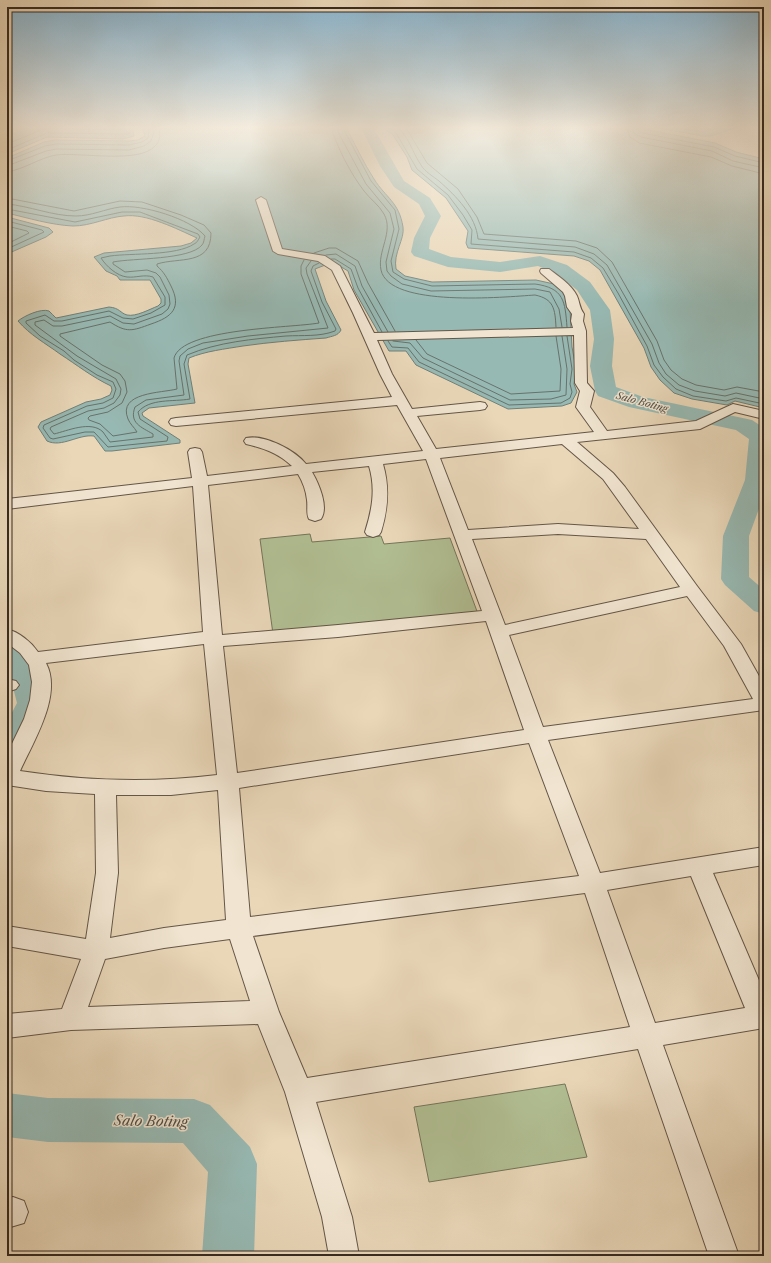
<svg xmlns="http://www.w3.org/2000/svg" width="771" height="1263" font-family="'Libre Caslon Text',serif">
<style>
.green{fill:#b1bf93;stroke:#74755b}
.water{fill:#97b9b3;stroke:#718079}
.lines{fill:none;stroke-linecap:round;stroke-linejoin:round}
.shore{stroke:#67726b;stroke-width:1}
.river{fill:#97b9b3;fill-rule:evenodd}
.street-casing{stroke:#645648;stroke-width:2}
.street{fill:#f1e5d1;fill-rule:evenodd}
.labels{text-anchor:middle;dominant-baseline:central;stroke-width:3;stroke-linejoin:round;paint-order:stroke}
.far-water-label{font-size:10px;font-style:italic;fill:#4f4e47;stroke:#f1e5d1}
.near-water-label{font-size:14px;font-style:italic;fill:#4f4e47;stroke:#f1e5d1}
</style>
<rect width="100%" height="100%" fill="#e9d7b8"/>
<filter id="stains"><feTurbulence type="fractalNoise" baseFrequency=".005" numOctaves="4"/><feColorMatrix values="0 0 0 0 .2 0 0 0 0 .09 0 0 0 0 .02 0 0 0 .5 -.17"/></filter>
<radialGradient id="worn" r=".72"><stop offset=".6" stop-color="#630" stop-opacity="0"/><stop offset="1" stop-color="#630" stop-opacity=".3"/></radialGradient>
<!-- green -->
<path class="green" d="M310,534L312,542L381,536L384,544L450,538L478,614L273,634L260,539Z
M565,1084L587,1157L429,1182L414,1107Z"/>
<!-- water -->
<path class="water" d="M7,126H132L134,136L123,139L47,137L7,154Z
M142,126L346,127C355,144 363,162 374,179C386,198 399,202 403,227C405,239 393,253 396,269L405,276L432,282L536,280L554,284L559,287L565,296L570,309L572,347L576,369L574,384L577,392L571,403L562,406L508,409L416,365L406,351H389L354,290L348,271L333,262L315,269L326,301L341,330C338,336 332,336 326,338C298,340 271,342 243,346C225,349 206,351 189,358L188,364L195,403L149,408L142,413L143,416L180,440V443L112,451H105L94,436C78,434 62,448 47,441L38,427L41,422L86,402L101,399L110,395L112,390L111,386C92,377 77,365 60,354C45,343 30,335 18,321C24,316 41,308 49,311C51,313 54,316 56,318L61,317L109,307C120,308 120,313 127,315C136,317 150,309 158,306L161,303V299L150,280H120L117,276L106,271L94,257L104,253L181,246L191,243L197,238C177,229 146,213 124,216C108,217 91,226 73,226C51,225 28,218 7,213V158L44,142L55,140L129,141L138,140L145,136Z
M381,126H637L644,129L715,143L736,152L764,159V408L735,401L727,405L692,399L674,393L660,380L651,367L644,348L600,270L589,261L574,256L468,248L466,243L468,231L446,198L412,170L407,157L393,135Z
M649,126H743L711,136H702Z
M7,217L49,228L53,232L46,237L7,254Z"/>
<g class="lines">
<!-- shore -->
<path class="shore" d="M331,126C336,146 351,174 364,191C370,199 379,205 384,214C394,232 377,251 381,270C389,308 505,297 535,295C554,299 555,309 556,327
M337,126L338,132L366,184L390,213L394,229L386,262L387,271L391,276L402,284L431,291L535,289L550,292L559,309L562,327
M342,126L371,181L395,210L399,229L391,261L393,272L404,279L432,286L535,284C564,288 565,301 567,327
M388,126L396,133L417,169L448,195L463,215L472,230L471,244L574,252L591,258L603,268L618,293L647,346L654,365L663,377L676,389L693,396L726,401L736,398L764,404
M396,126C409,136 412,152 421,165C424,171 434,177 439,181C456,196 476,216 478,239L575,247L594,254L607,265L652,344L659,363L666,374L679,385L695,391L725,396L736,393L764,399
M405,126L427,163L458,189L477,217L484,234L576,241L597,248L612,262L657,341L664,360L671,370L682,379L696,385L724,390L737,387L764,392
M626,126L630,137L639,143L711,157L732,166L764,174
M632,126L634,133L641,137L712,151L733,161L764,168
M637,126L638,130L642,133L714,147L735,156L764,163
M667,126L702,132L728,126
M7,144L46,128L121,130L123,126
M7,150L47,133L128,134L130,133L128,126
M7,161L45,146L56,144L129,145L142,142L148,138L149,131L147,126
M7,166L46,151L56,149L129,150L144,146L151,141L154,132L152,126
M7,172C25,169 39,158 56,155C81,152 139,164 155,146C161,141 160,133 159,126
M7,198L74,211L120,201L142,202L181,215L204,225L211,233C211,266 179,257 157,264V266C164,272 167,278 171,286C182,308 172,317 151,324C132,331 127,333 110,322L60,334V336L102,365L120,374L125,381L127,392L122,403L108,412L90,416L88,418L89,420L100,424L113,436L137,432C134,427 130,424 128,419C117,392 162,393 177,389L174,358C182,328 291,328 319,323L301,274V266L304,260
M7,204C30,206 52,216 76,216C91,216 105,209 120,207C142,204 191,219 205,236C204,239 204,243 202,245C190,260 133,258 113,262V264L125,272L147,270L156,273L160,277L169,295L170,304L168,309L162,314L134,324L123,323L110,316L62,326H53L44,320L35,322V325L77,356L116,379L121,389L120,395L114,403L104,408L88,411L51,427L50,429L54,434C67,431 91,420 103,432C105,435 108,439 110,442L153,437V434C141,427 129,423 135,407L146,400L184,395L179,361L180,356L188,349L203,343L248,336L328,328L307,274L306,268L311,261
M7,209L75,222L122,212H140L198,234L200,237C198,240 197,243 194,244C176,256 132,253 110,256L101,258C106,266 117,276 127,277C136,278 144,274 153,277L165,297V305L151,313L133,319L123,318L109,311L62,321H54L45,315L26,321V323L40,336L64,351L74,360L97,375L113,382L116,389L113,398L103,403L87,406L44,425L43,428L50,438L53,439L85,432H94L108,447L167,441L168,437L140,419L138,412C150,398 173,402 190,399L184,364L187,355C218,342 253,339 286,336C303,335 319,337 335,331L336,329L322,302L311,271L313,266L319,263
M7,221L42,230L44,232L7,249
M7,226L27,231L29,233L7,244
M314,253L329,248H336L358,261L368,283L395,331
M326,255L336,254L355,266L362,286L388,332
M331,259H335L351,269L358,288L382,332
M416,340L427,354L511,394L560,391L561,369L556,336
M388,341L392,347L408,348L419,362L509,405L561,403L570,398L572,392L570,384L572,369L567,336
M393,341L410,343L423,358L510,400L551,399L566,395L567,369L562,336"/>
<!-- river -->
<path class="river" d="M357,126L373,127L404,181L430,198L441,216L430,238L429,249L451,257L500,262L540,256L567,265L590,282L610,310L614,339L612,366L616,387L643,397L752,420L764,428V495L749,536V577L764,590V614L754,611L725,585L721,579L723,536L745,480L749,439L736,430L629,407L598,396L595,391L590,366L594,339L590,310L577,290L555,273L538,266L500,272L448,267L414,256L411,252L414,238L425,216L419,204L394,187L380,166L363,132Z
M7,641C15,643 27,646 33,652C41,660 46,691 49,703L22,757L19,760L7,764V722L17,703L7,664Z
M7,1093L48,1098L194,1099L210,1105L250,1147L257,1164L254,1256H202L208,1172L183,1143L48,1142L7,1137Z"/>
<!-- street casing -->
<g class="street-casing">
<path id="street" d="M261,197L266,200L282,249L325,256L340,266L374,333L573,328L571,321L572,314L567,307L565,296L563,292L541,273L540,271L541,269H549C558,276 572,285 577,296C580,303 579,307 584,314L583,321L586,331L587,383L594,391L590,407L607,431L696,421L733,404L764,411V419L735,412L700,429L577,442L613,473L625,487L697,586L741,644L764,685V710L548,740L600,873L764,847V865L713,873L764,992V1028L663,1045L739,1256H709L638,1049L316,1102L352,1217L359,1256H329L322,1217L285,1092L258,1024L71,1030L7,1038V1014L62,1009L81,959L7,946V926L86,939L96,873L95,794L46,791L7,785V754L24,719L30,700L32,682L29,665L20,653L7,643V629C19,632 31,642 38,652L203,632L193,486L7,509V499L192,478L188,452L190,449L195,448L200,449L202,452L207,476L292,466C278,453 263,448 246,444L244,441L246,438C264,434 295,450 306,464L423,451L397,405L176,426L171,425L169,422L171,419L176,418L392,397L380,374L353,313L332,270L318,261L278,254L273,251L256,200ZM574,335L575,383L580,391L576,407L594,432L436,449L417,416L480,410L485,409L487,406L485,403L480,402L412,409L392,374L377,340ZM562,444L603,479L639,529L558,524L468,530L440,458ZM426,459L482,611L338,625L222,635L208,485L298,474C303,482 306,491 307,500C308,506 306,514 309,519L315,521L321,519C329,507 319,484 312,472L369,466C376,489 372,510 365,532L367,535L373,537L379,535L381,532C388,509 390,488 383,464ZM558,534L646,539L680,587L505,625L472,539ZM687,596L724,646L753,699L543,727L509,635ZM486,621L524,730L237,773L223,646L338,637ZM204,644L217,775C151,783 85,781 20,771C33,742 63,695 46,663ZM529,743L579,876L250,917L239,788ZM218,790L226,920L164,928L110,938L118,873L116,795H171ZM691,876L745,1008L655,1023L607,890ZM585,893L630,1027L307,1078L279,1012L253,936ZM230,939L250,1001L88,1007L105,959L164,948Z
M7,679L16,681L19,685L16,689L7,692Z
M13,1197L24,1201L28,1212L24,1223L7,1228V1198Z"/>
</g>
<!-- street -->
<use href="#street" class="street"/>
</g>
<!-- sky -->
<linearGradient id="sky" x2="0" y2="1"><stop stop-color="#87b6d3"/><stop offset="0.42" stop-color="#f5eddf"/><stop offset="1" stop-color="#f5eddf" stop-opacity="0"/></linearGradient>
<rect width="771" height="303" fill="url(#sky)"/>
<g class="labels">
<!-- far-water labels -->
<g class="far-water-label">
<text transform="translate(642 402) rotate(15)">Salo Boting</text>
</g>
<!-- near-water labels -->
<g class="near-water-label">
<text transform="translate(151 1121) rotate(1)">Salo Boting</text>
</g>
</g>
<!-- margin -->
<rect width="771" height="1263" fill="none" stroke="#e9d7b8" stroke-width="24"/>
<rect x="8" y="8" width="755" height="1247" fill="none" stroke="#372b23" stroke-width="2"/>
<rect x="12" y="12" width="747" height="1239" fill="none" stroke="#372b23"/>
<rect width="100%" height="100%" filter="url(#stains)"/>
<rect width="100%" height="100%" fill="url(#worn)"/>
</svg>
